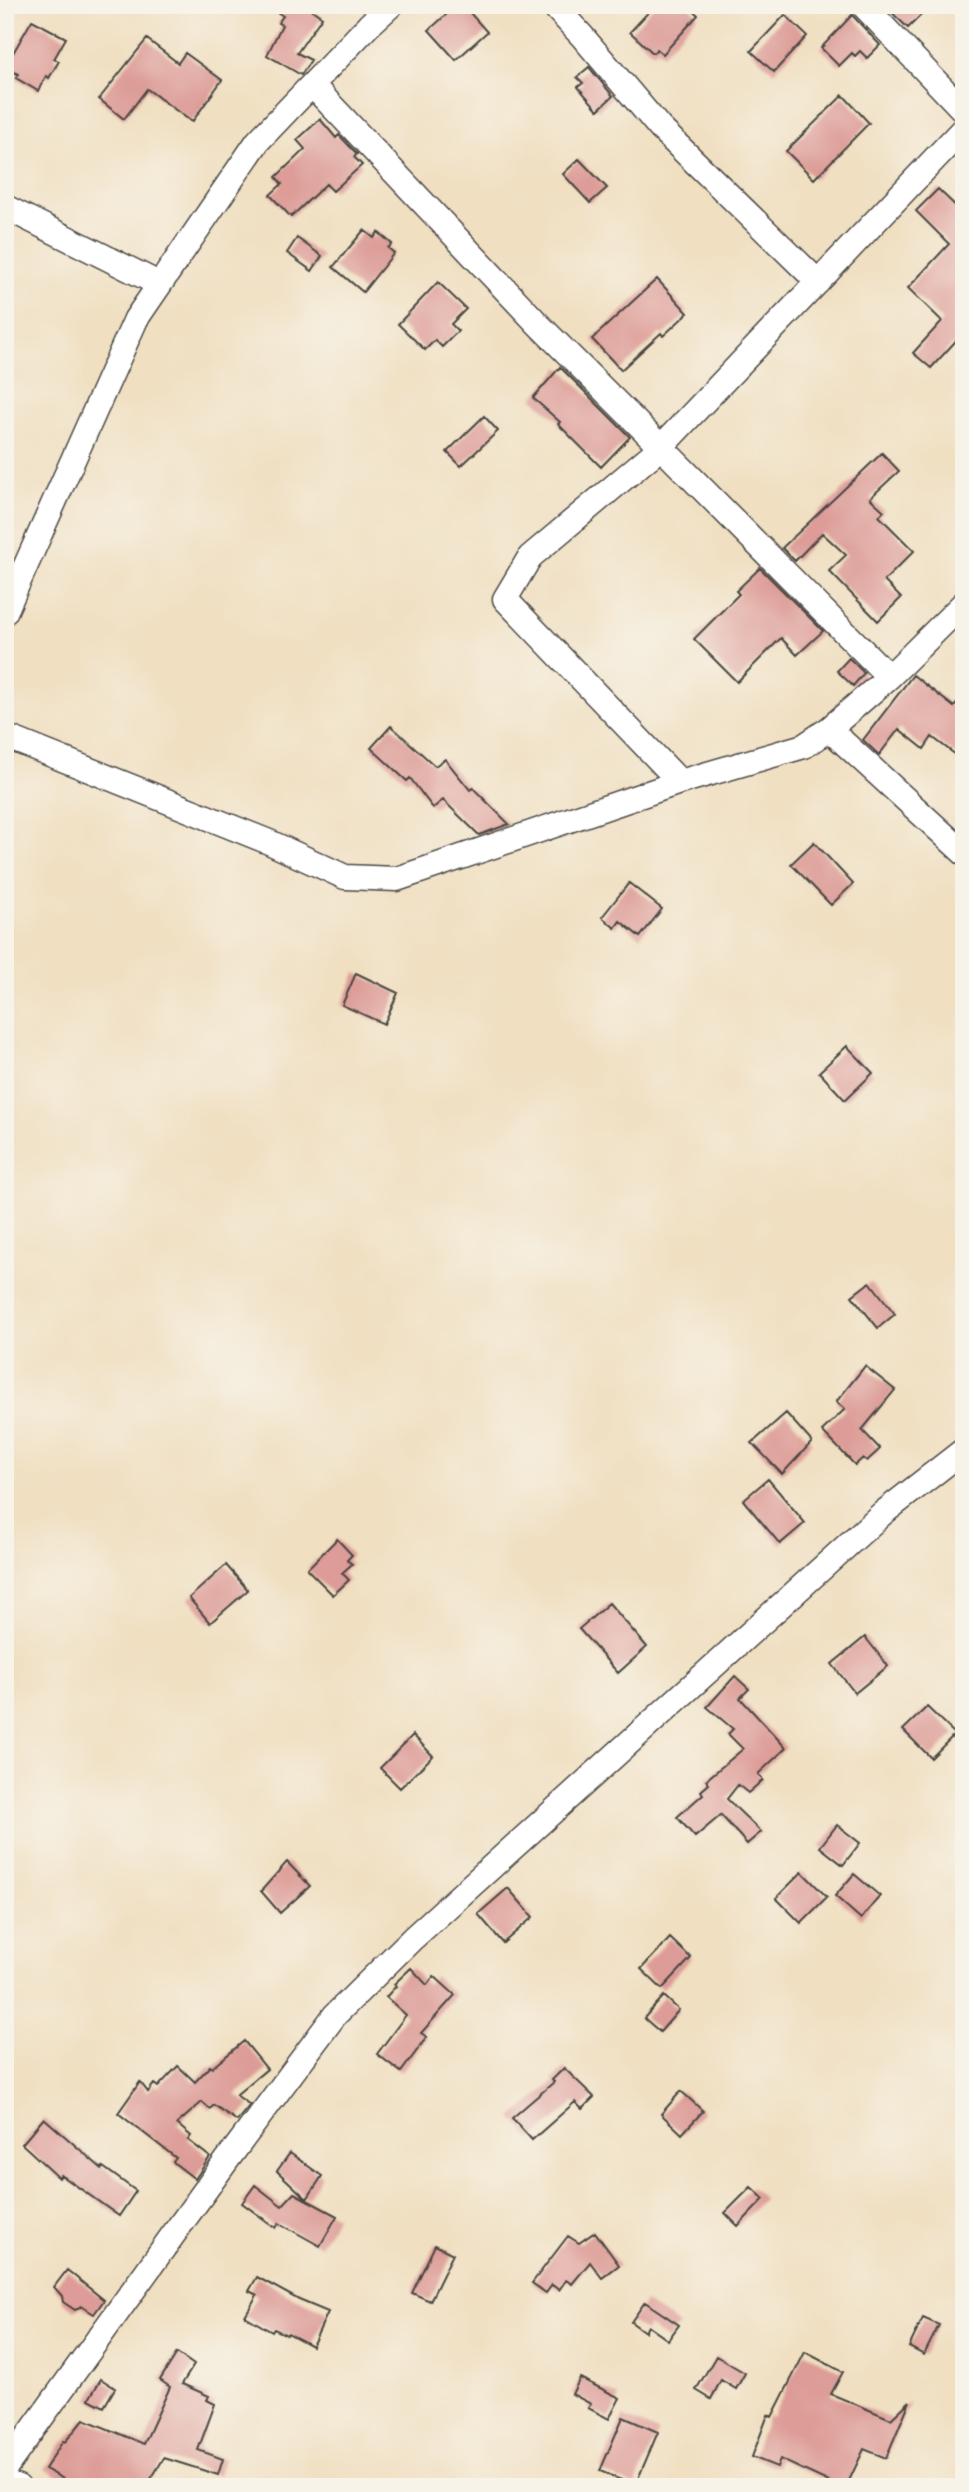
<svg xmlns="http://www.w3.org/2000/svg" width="969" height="2492" font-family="Delius,sans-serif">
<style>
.building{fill:#dd9c97}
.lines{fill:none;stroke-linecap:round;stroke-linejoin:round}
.minor-casing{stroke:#494642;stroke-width:27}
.minor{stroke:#fff;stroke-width:24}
</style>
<rect width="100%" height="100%" fill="#f7f3e8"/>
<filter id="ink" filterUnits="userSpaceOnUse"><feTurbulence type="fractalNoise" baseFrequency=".0143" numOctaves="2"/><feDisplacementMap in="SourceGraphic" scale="14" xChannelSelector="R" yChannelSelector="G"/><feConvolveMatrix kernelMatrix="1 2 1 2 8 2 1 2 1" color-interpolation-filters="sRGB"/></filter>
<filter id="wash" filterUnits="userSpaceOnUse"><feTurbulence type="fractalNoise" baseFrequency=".00686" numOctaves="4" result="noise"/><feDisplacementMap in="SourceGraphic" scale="28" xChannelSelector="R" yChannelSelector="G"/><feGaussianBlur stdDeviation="1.57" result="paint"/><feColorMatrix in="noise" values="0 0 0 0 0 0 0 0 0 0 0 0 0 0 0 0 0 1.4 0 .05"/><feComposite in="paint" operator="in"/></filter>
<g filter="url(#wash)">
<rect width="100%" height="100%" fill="#f0dfc1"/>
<g id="blocks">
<!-- building -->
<path class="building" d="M266,5H305L322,17L297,53L311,60L301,75L267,55L282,25L278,23L283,16Z
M457,5H463L487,32L456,60L429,30Z
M655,5H687L698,15L663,54L657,49L653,53L630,32Z
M884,5H931L908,28Z
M785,15L807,36L774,72L751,51Z
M852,15L880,45L867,58L860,51L855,56L852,53L839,66L821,48Z
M32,20L66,38L54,59L59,61L49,78L46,76L38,91L16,78L18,74L5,67Z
M147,39L178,63L185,53L222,80L192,122L147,89L124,119L99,99Z
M589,67L613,96L598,110L578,87L583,83L577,77Z
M843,95L869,123L814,179L786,151Z
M320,119L336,138L339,135L357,154L354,157L362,165L333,191L326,184L291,217L270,195L282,184L276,177L305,149L297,140Z
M579,159L607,188L590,203L563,174Z
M938,189L964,214V332L931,368L913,353L942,321L908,288L949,244L916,211Z
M364,230L374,238L378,232L392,244L388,248L394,253L363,292L333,267Z
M297,238L322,256L312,271L287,253Z
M657,279L688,313L663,336L661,333L621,370L592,339Z
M438,282L466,309L451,324L458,331L442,347L435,340L425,350L398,324Z
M560,367L630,437L601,467L558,424L560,422L533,398Z
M484,416L498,431L461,466L447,452Z
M882,453L899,471L870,498L884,511L879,516L914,551L884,581L901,598L878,621L829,571L846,555L822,533L795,561L782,548Z
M760,568L823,631L797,655L781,638L737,682L694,639L739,594L736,591Z
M849,658L864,673L853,686L837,671Z
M913,675L954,707L964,694V761L932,737L924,749L899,729L879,755L863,740Z
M391,726L435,766L445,759L470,790L473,788L509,824L479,835L443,800L433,808L410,778L407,781L371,748Z
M814,842L853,884L831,905L791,864Z
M629,883L662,909L640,937L620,921L615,928L602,917Z
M356,973L398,993L384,1024L342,1005Z
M847,1046L873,1073L845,1100L819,1072Z
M870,1282L895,1314L878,1328L852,1296Z
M865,1366L895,1390L862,1430L880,1449L867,1461L863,1458L855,1465L822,1431L845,1409L836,1402Z
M786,1413L812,1442L782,1474L752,1443Z
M768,1479L805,1523L780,1544L743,1500Z
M337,1539L352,1555L347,1560L352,1564L342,1573L349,1580L333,1595L307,1569Z
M226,1565L248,1590L210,1623L189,1598Z
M609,1603L647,1647L618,1673L579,1629Z
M865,1637L888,1666L855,1693L832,1664Z
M735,1676L749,1689L740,1698L786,1748L758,1774L763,1780L748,1793L738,1785L727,1799L761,1832L747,1844L721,1815L695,1837L677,1817L703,1794L701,1791L709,1784L706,1780L743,1749L728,1734L733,1729L707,1707Z
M927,1707L955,1734L931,1758L903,1730Z
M413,1735L433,1756L400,1788L380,1768Z
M837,1825L860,1843L843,1865L820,1847Z
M287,1862L310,1886L280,1913L261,1891Z
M802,1872L827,1897L801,1923L776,1898Z
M854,1874L880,1896L861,1919L835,1896Z
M508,1888L533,1917L503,1943L478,1914Z
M670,1938L691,1958L662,1989L641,1969Z
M411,1968L427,1985L434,1976L455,1995L421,2033L427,2037L401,2072L377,2054L406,2015L386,1997L396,1986L394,1984Z
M664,1996L679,2010L660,2032L644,2018Z
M244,2041L267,2069L236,2095L250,2105L237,2121L214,2105L210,2109L202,2102L177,2124L191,2136L188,2140L210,2157L195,2179L173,2162L176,2158L118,2113L140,2082L148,2092L154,2084L158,2087L178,2066L195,2082L210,2066L212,2068Z
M564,2068L594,2097L582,2109L575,2102L532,2140L512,2118L554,2082L552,2080Z
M681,2091L703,2111L682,2134L661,2114Z
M44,2118L102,2169L103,2167L136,2191L119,2216L61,2175L59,2178L22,2144Z
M290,2153L322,2176L307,2199L277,2171Z
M255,2185L282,2206L294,2193L337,2216L320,2246L279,2223L276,2228L242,2203Z
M751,2187L764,2199L738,2226L725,2213Z
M595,2232L619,2265L602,2278L590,2262L572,2284L566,2280L559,2290L552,2285L546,2293L532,2283L568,2236L579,2243Z
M435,2245L453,2254L430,2301L412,2293Z
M67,2270L104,2300L94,2314L81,2306L75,2310L63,2302L62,2296L54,2287Z
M257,2277L299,2300L328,2312L312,2346L288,2333L287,2335L274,2329L272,2332L245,2316L257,2295L249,2291Z
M645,2302L679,2325L668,2340L648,2326L645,2332L631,2322Z
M923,2318L939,2325L924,2355L909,2347Z
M805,2352L843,2372L831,2394L891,2419L910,2401L886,2458L864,2449L846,2487H840L780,2459L777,2467L752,2457L768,2415L772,2417Z
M177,2353L194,2365L182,2384L209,2396L207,2400L215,2404L198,2450L223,2459L218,2475L164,2458L146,2487H78L45,2469L63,2441L65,2442L84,2419L144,2444L170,2387L160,2380Z
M716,2356L745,2373L736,2389L721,2380L711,2399L696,2390Z
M580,2378L620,2398L609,2419L588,2408L591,2404L572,2394Z
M101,2379L115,2388L104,2407L89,2399Z
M623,2417L658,2432L635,2486L600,2471Z"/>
</g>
</g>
<g filter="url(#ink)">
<use href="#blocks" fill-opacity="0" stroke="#494642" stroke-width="2"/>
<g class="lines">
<!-- minor casing -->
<g class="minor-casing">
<path id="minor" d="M553,5L582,36L660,128L818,282
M863,5L964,111
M312,85L538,324L661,447L964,128
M5,207L159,284
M5,612L136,319L258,141L369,25L391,5
M829,729L964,853
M5,736L269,842L345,877L397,879L680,782L804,746L829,729L889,677L964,603
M680,782L505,599L530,557L661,447L889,677
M5,2468L227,2160L335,2015L413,1938L883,1513L964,1450
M5,2482L18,2487"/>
</g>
<!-- minor -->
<use href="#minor" class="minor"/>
</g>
</g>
<!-- margin -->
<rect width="969" height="2492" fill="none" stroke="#f7f3e8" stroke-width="28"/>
</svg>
